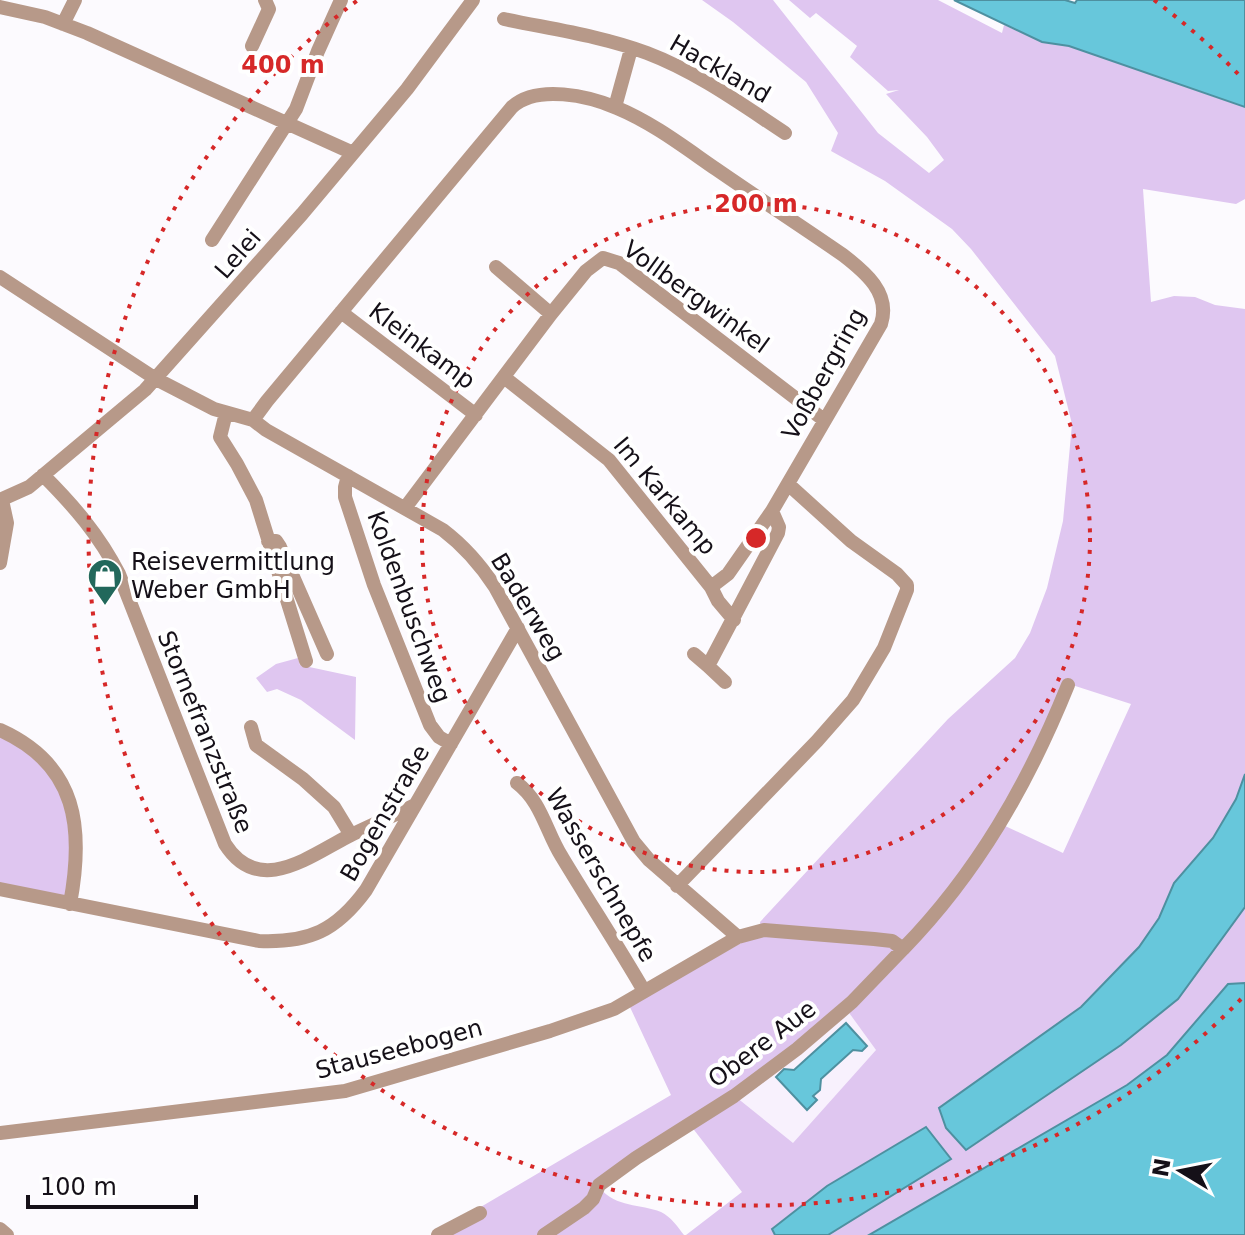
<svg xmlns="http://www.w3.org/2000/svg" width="1245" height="1235" font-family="'DejaVu Sans',sans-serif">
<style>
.built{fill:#f8f1fd}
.green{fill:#dfc6f0}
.water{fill:#67c7db;stroke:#4e90a0;stroke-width:2}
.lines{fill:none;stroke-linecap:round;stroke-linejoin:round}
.minor{stroke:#b79989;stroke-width:14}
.ring{fill:none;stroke:#d62828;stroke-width:4;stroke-dasharray:4 8}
.labels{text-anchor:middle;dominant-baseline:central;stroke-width:8;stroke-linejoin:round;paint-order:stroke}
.street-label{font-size:24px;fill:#151018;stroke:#fff}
.poi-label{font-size:24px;fill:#151018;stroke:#fff;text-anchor:start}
.centre{fill:#d62828;stroke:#fff;stroke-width:4}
.ring-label{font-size:24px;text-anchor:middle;font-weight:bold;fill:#d62828;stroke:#fff;stroke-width:8;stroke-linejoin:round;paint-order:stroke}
</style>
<rect width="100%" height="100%" fill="#fcfafe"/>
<!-- built -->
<path class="built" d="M847,1010L876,1050L793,1144L736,1097Z"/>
<!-- green -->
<path class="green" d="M702,0H773L878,133L929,173L944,160L927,137L886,94L899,90L888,91L850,57L857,46L816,13L810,18L789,0H938L1002,33L1004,25L1042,42L1069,46L1232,103L1235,101L1245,107V199L1236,204L1143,189L1151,302L1174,296L1195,297L1215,305L1245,309V774L1236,799L1213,838L1174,883L1159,918L1139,947L1081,1007L939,1109L946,1128L967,1150L1121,1045L1178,999L1245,907V1101L1028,1235H828L950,1159L926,1127L827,1186L772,1228L775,1235H686L742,1192L691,1126L736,1097L793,1143L876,1050L847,1010C905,953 958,892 1003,825L1063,853L1131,704L1066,683C1047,731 1027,778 1001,822C974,868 938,909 902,947L891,939L875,935L761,928L760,922L948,719L1015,658L1030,633L1047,588L1063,521L1072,424L1055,356L971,249L952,229L885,181L831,151L838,133L806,82L733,22Z
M298,658L300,665L356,677L355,740L301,700L277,689L267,692L256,678L276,664Z
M0,730L41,756L69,803L70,904L0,889Z
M761,932L887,942L901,950L796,1048L540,1235H433L671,1095L629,1005Z
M601,1189C615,1207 641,1204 661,1212C671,1217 677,1226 684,1235H553Z"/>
<!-- water -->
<path class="water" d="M954,0H1065L1075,3L1077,0H1245V107L1069,46L1042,42Z
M1245,774V907L1178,999L1121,1045L966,1150L946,1128L939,1108L1081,1007L1139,947L1159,918L1174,883L1213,838L1236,799Z
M1245,983V1235H869L1127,1085L1167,1055L1228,984Z
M846,1023L867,1046L862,1051L853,1050L821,1079L820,1090L813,1096L817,1100L807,1110L776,1077L784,1069L794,1070Z
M926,1127L951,1159L828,1235H775L772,1229L827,1186Z"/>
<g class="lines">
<!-- minor -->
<path class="minor" d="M0,7L45,17L87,33L353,153
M504,19C551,29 602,36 647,53C697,72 741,104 785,133
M63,24L75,0
M252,46L269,9L265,0
M615,107L631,49
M212,240L296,109L318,51L341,0
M496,267L551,314
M0,277L156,379L214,409L253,420L266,430L443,530C464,546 480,564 495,587L634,842L649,860L738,937L764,930L874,939L892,941L903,949L852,1002L797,1049L734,1096L636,1158L599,1185L593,1199L584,1208L544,1235
M341,312L476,415
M226,413L220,437L237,464L256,500L306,661
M253,420L267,401L512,107C537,84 589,96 617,108C653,123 684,147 716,169C758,198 801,226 843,255C865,272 891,293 881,324L772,511L728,574L711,587L609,460L505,378
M43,475C74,506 99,535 119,574L225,844C258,896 307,858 347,837C369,826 393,816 415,805
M348,476L345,487V497L374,585L430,725L439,737L451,744
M0,500L29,487L145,390L302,214L407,89L473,0
M405,508L551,314L586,271L603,258L619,263L824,420
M268,541H276L280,547L327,654
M0,563L7,523L2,500
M711,587L718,601L734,620
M694,654L708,666
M725,682L708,666L778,533L779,527L772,511
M251,727L256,745L303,779L334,807L351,835
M0,730C78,765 84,829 70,904
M517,783C542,802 546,832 562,857C589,902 618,946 644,991
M677,886L817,741L853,700L884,648L907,590V585L897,574L851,541L788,484
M0,889L259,941C309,943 336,931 366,890L518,628
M903,949C977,873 1028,784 1068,685
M0,1133L345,1091L550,1031L614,1009L738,937
M0,1229L7,1235
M438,1235L480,1213"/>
</g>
<!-- distance rings -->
<g class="ring">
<circle cx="756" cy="538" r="334"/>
<path d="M1241 999A669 669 0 1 1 358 0M1154 0A669 669 0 0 1 1241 77"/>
</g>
<!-- icons -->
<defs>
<g id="shop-pin" transform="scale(1.8)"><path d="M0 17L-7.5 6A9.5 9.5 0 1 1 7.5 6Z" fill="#22685b" stroke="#fff"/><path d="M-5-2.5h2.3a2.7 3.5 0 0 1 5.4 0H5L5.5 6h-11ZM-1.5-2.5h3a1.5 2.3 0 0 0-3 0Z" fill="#fff"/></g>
</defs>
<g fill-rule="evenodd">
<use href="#shop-pin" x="105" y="576"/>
</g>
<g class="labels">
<!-- street labels -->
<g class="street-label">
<text transform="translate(720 69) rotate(30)">Hackland</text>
<text transform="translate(238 254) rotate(-49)">Lelei</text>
<text transform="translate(696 297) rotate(36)">Vollbergwinkel</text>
<text transform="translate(422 346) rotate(37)">Kleinkamp</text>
<text transform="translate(824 374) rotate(-61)">Voßbergring</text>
<text transform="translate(665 496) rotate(50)">Im Karkamp</text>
<text transform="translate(409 607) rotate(70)">Koldenbuschweg</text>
<text transform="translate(528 607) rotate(59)">Baderweg</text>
<text transform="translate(205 732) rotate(68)">Stornefranzstraße</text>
<text transform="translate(385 813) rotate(-60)">Bogenstraße</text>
<text transform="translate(601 875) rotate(60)">Wasserschnepfe</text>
<text transform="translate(762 1044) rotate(-37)">Obere Aue</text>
<text transform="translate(399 1049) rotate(-15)">Stauseebogen</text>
</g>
<!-- poi labels -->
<g class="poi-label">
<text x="131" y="562">Reisevermittlung<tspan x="131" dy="28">Weber GmbH</tspan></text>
</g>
</g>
<circle cx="756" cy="538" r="12" class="centre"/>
<g class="ring-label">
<text x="283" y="73">400 m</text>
<text x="756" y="212">200 m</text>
</g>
<!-- north arrow -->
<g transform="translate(1181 1171) rotate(280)" stroke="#ffffff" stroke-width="6" paint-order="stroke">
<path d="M0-6L14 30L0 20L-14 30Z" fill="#151018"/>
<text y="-12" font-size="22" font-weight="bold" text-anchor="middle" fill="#151018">N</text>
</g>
<!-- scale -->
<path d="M28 1195v12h168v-12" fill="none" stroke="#151018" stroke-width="4"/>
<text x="40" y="1195" font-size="24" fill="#151018" stroke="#ffffff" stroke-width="6" paint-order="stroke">100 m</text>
</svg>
